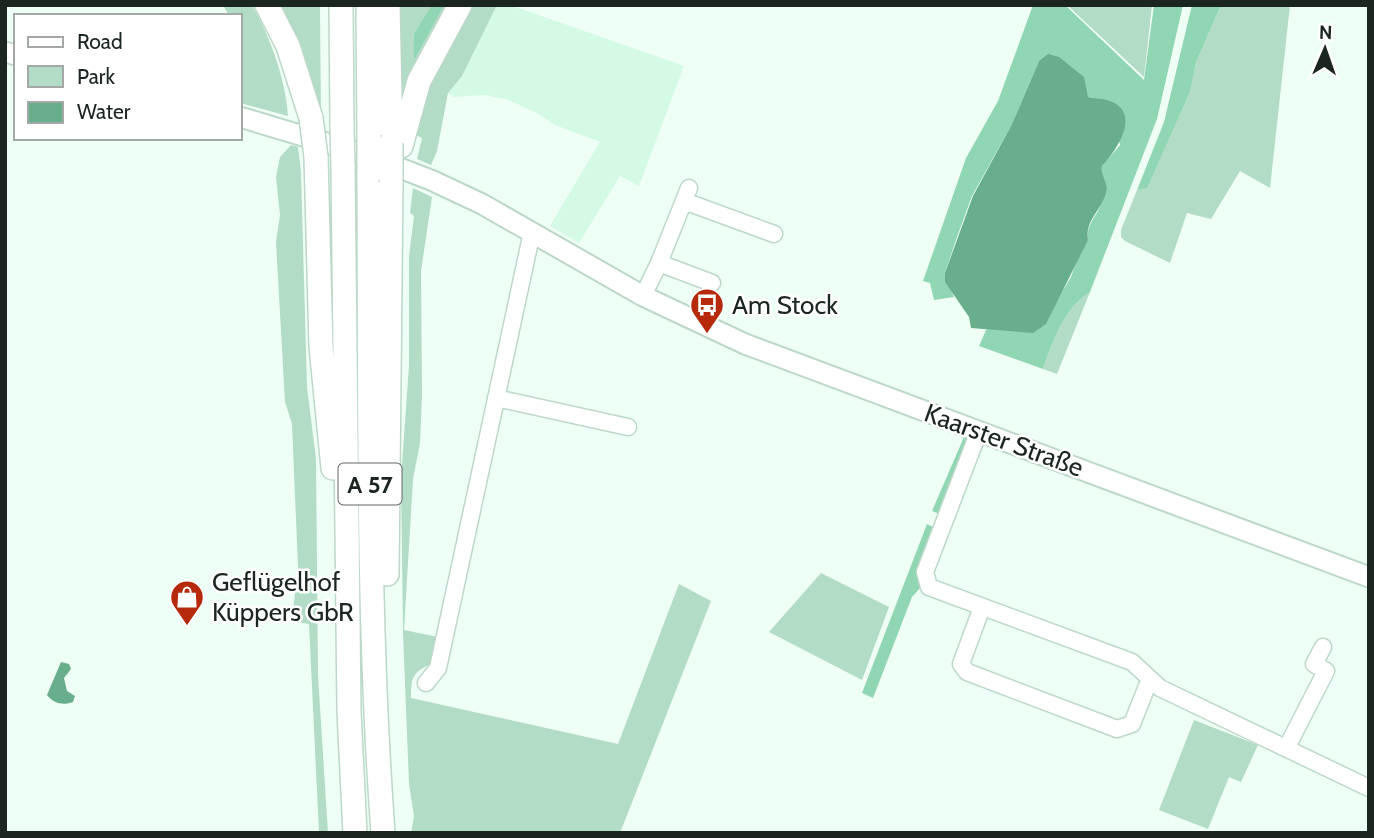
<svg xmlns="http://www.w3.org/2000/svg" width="1374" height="838" font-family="Cabin,sans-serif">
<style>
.built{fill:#d4f9e5}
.green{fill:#b2dcc5}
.forest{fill:#91d6b2}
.water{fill:#69ae8b}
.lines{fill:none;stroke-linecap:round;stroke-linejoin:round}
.minor-casing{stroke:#bcd8c8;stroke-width:19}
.major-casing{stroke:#bcd8c8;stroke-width:23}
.highway-casing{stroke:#bcd8c8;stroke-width:26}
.minor{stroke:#fff;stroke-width:16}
.major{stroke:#fff;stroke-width:19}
.highway{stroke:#fff;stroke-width:23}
.highway-bridge-casing{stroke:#bcd8c8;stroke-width:26;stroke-linecap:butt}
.highway-bridge{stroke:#fff;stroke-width:23}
.labels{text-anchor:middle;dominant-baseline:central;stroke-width:5;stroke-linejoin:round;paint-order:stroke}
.shield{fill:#fff;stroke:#5f6763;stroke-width:2}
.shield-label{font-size:24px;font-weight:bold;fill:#1b2620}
.poi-label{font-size:26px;fill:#1b2620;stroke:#fff;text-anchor:start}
.street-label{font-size:26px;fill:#1b2620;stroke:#fff}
</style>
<rect width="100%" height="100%" fill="#eefff5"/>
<!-- built -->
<path class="built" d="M497,5H510L684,66L639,186L620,176L579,243L550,226L600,142L555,125L537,113L506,99L484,95L454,97L448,93L462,76Z"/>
<!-- green -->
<path class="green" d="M223,5H252C270,37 286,80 288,116L240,103V16H229Z
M272,5H320L321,122Z
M397,5H449L414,67L399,103Z
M471,5H497L462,76L448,93L437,151L431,165L417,159L422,138L413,134L420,105Z
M1067,5H1152L1144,77Z
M1221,5H1290L1270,188L1240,171L1211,219L1187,213L1170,263L1125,241L1121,237V230L1137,190L1147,187L1190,92L1196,63Z
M291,145L298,147L301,172L307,387L316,459L318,675L328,833H319L309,624L292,621L298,567L292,424L285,402L276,242L280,215L276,177L280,157Z
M413,188L432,197L421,271L422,395L420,443L413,479L404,630L438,637L431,664C412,672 411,679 411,698L618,744L679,584L711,601L620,833H411L414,816L409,784L403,632L401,479L409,365V256L414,216L410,213Z
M1090,292L1057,374L1043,369C1053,341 1064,308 1090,292Z
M821,573L889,607L862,680L769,632Z
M1194,720L1258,745L1241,782L1229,777L1208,829L1159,810Z"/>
<!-- forest -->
<path class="forest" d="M432,5H444L414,60V34Z
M1033,5H1065L1144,80L1154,5H1183L1157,119L1090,292C1064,308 1053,341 1043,369L979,346L987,328L995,329L1053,307L1071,277L1080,252L1088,240C1086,224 1096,218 1101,204C1106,190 1100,178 1102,166L1120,145L1110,101L1088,97L1084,88L1039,61L1012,124L972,196L957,237L945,273L954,297L934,300L930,283L923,281L966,158L998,101Z
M1192,5H1221L1196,63L1190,92L1147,188L1137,190L1164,122Z
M964,437L971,440L942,515L932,511Z
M927,524L937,529L922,586L912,597L873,698L862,693Z"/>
<!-- water -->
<path class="water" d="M1048,54L1059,57L1084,77L1088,97C1095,99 1103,98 1110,101C1143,113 1115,152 1102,166C1100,176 1109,182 1106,193C1101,211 1085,220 1088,240L1046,324L1033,333L971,328L969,317L945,282V273L973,196L1012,124L1039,61Z
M61,662L69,664L71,669L64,678L67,691L75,696L73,702C63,706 53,703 47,695Z"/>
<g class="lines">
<!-- minor casing -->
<g class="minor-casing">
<path id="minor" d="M684,201L774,234
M659,263L712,283
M643,296L659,263L689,188
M496,398L628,427
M979,431L925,572L929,587L1132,662L1160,688L1369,788
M982,607L961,664L967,672L1117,729L1132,724L1149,681
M426,683L438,668L532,232
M1287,747L1326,671L1314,664L1323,647"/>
</g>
<!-- major casing -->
<g class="major-casing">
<path id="major" d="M5,52L16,55
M240,117L363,154L431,180L482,204L643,296L745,344L1369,577"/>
</g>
<!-- highway casing -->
<g class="highway-casing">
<path id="highway" d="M267,5L288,46L311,118
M341,5L342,128
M368,5L369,135
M388,5L391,143
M401,146L419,81L460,5
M316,157L321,347L333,468
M343,166L349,712L355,833
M369,174C370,394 367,614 383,833
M387,574L391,182"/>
</g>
<!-- minor -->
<use href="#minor" class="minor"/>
<!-- major -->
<use href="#major" class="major"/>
<!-- highway -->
<use href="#highway" class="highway"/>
<!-- highway-bridge casing -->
<g class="highway-bridge-casing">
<path id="highway-bridge" d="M311,118L316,157
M342,128L343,166
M391,143V182
M369,174V135"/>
</g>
<!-- highway-bridge -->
<use href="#highway-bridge" class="highway-bridge"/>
</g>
<!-- icons -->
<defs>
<g id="bus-pin" transform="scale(1.75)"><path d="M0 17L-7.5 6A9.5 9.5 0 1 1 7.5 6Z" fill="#b62a0b" stroke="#fff"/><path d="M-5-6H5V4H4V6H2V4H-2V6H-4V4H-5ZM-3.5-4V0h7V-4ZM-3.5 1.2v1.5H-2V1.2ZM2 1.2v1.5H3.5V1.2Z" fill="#fff"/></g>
<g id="shop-pin" transform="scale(1.75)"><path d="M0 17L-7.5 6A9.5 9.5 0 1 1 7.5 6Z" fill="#b62a0b" stroke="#fff"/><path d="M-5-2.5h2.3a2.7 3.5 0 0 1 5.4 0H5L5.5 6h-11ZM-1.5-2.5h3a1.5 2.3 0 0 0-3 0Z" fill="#fff"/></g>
</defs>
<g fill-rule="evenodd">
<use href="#bus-pin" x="707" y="305"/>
<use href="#shop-pin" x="187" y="597"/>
</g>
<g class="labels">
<!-- shield labels -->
<rect class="shield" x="338.5" y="463.5" width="63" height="41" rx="5"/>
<g class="shield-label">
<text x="370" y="484">A 57</text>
</g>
<!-- poi labels -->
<g class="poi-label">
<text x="732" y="305">Am Stock</text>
<text x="212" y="582">Geflügelhof<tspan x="212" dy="30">Küppers GbR</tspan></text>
</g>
<!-- street labels -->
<g class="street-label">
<text transform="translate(1004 440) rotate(20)">Kaarster Straße</text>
</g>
</g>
<!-- border -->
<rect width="1374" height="838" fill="none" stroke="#1b2620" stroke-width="14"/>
<!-- legend -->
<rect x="14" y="14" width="228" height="126" fill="#ffffff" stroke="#a4a8a6" stroke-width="2"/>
<rect x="28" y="37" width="35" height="10" fill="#ffffff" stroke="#a4a8a6" stroke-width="2"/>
<text x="77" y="49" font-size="21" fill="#1b2620">Road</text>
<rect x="28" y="66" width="35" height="21" fill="#b2dcc5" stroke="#a4a8a6" stroke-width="2"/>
<text x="77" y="84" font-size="21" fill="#1b2620">Park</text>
<rect x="28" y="102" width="35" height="21" fill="#69ae8b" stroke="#a4a8a6" stroke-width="2"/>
<text x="77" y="119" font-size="21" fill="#1b2620">Water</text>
<!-- north arrow -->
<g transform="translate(1325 49) rotate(2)" stroke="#ffffff" stroke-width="5" paint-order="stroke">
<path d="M0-5L12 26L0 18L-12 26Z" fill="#1b2620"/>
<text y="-10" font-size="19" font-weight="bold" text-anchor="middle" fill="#1b2620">N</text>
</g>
</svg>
